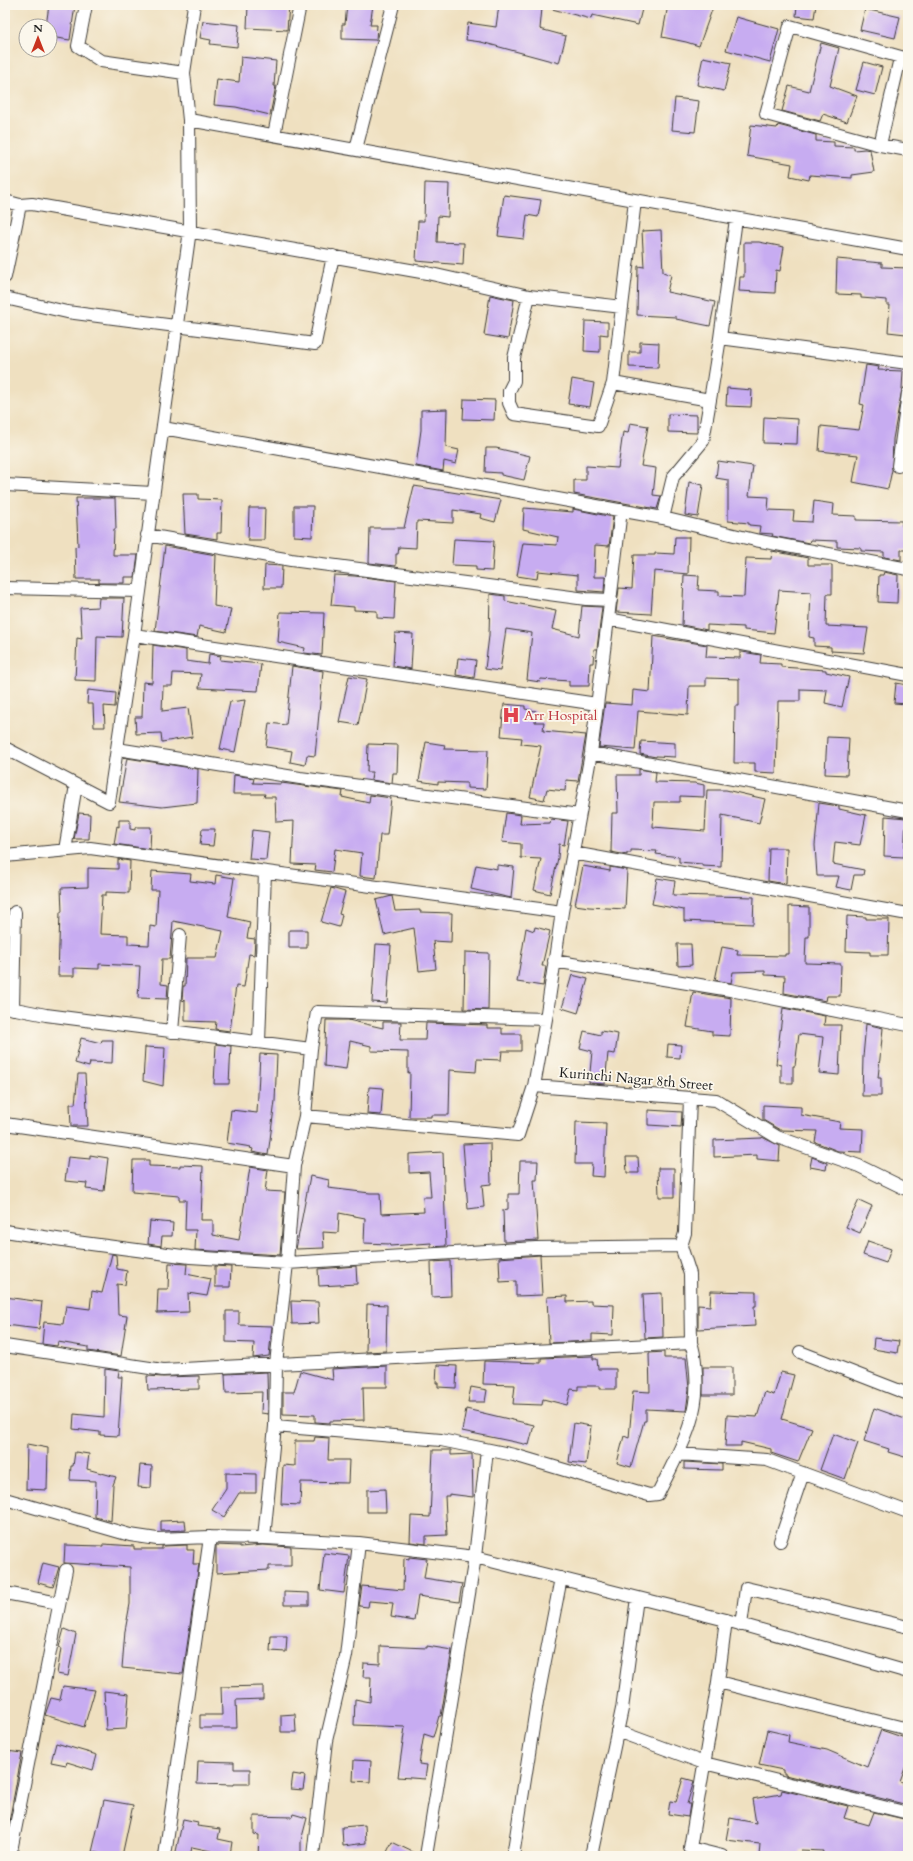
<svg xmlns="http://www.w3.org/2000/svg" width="913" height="1861" font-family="Cardo,serif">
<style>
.building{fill:#c7acf1}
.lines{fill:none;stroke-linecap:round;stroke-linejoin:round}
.street-casing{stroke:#3c3935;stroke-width:14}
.street{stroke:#fff;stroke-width:12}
.labels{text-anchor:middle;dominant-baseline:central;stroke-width:3.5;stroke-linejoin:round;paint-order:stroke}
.health-label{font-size:14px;fill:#be3a42;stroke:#fbf7ec;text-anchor:start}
.street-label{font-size:14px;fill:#1c1c1c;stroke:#fbf7ec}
</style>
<rect width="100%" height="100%" fill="#fbf7ec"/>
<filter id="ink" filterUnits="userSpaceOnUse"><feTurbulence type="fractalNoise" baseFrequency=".025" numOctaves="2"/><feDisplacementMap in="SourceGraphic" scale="8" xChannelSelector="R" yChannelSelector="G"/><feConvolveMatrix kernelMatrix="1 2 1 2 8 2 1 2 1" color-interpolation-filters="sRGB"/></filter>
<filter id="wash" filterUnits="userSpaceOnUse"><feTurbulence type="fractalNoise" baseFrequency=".012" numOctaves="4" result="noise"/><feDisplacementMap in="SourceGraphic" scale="16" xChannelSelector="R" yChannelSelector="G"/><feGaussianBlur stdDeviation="0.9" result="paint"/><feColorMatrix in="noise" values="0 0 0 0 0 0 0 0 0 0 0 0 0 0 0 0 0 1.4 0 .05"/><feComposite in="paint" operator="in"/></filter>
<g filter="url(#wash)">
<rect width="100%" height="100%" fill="#efe0c0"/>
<g id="blocks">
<!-- building -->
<path class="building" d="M49,5H75L70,40L50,37V26H46Z
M248,5H289L287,30L247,28Z
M347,5H373L370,25H377L376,40L342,39V24H345Z
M499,5H520L542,8L540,29L566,36L559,63L481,42L466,40L468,23L496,27Z
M553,5H643L638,25L592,15L591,19L552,9Z
M668,5H706L713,7L699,46L686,42L662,37Z
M797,5H816L814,18L796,16Z
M865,9L900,17L895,38L860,30Z
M736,17L779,29L770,62L726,50Z
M203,21L239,25L237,47L210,44L211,40L200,38Z
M821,43L839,48L830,86L857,96L847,122L823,114L820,121L782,111L789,86L809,91Z
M241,57L276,61L274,86H276L270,115L236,107L214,105L217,79L239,82Z
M703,57L731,63L724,91L697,85Z
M864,62L882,67L875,95L856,90Z
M675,98L699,101L695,132L672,130Z
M751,125L777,128L778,125L816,135V141L834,142V146L854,147V150L865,149L870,150L874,172L852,175V178L810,175L809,180L790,176L792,164L747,156Z
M425,183L449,184L448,217L438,216L437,242L464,243L463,265L416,261L418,221H424Z
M504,195L541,200L538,217L527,215L524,239L498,236Z
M661,230L663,272L671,275L667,292L715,302L710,326L676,319V317L637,315L638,266L644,267L642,231Z
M744,242H759L784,247L780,271L776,270L775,293L739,291L740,277H744Z
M837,259L882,263V267L908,268L906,334L888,332L890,305H887V300L861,298V295L836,294Z
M490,295L514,300L508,339L484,335Z
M585,321L608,322V335L600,334V352L584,351Z
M640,342L659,343L658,368L629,367V352H640Z
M866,365L879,367L878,370L903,371L902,389L893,439L892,470L888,489L853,482L858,455L819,451L821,426L859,430L864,405L860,404Z
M572,379L594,383L590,407L568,404Z
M727,388L752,390L751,407L726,406Z
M464,399L495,400L494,420L463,419Z
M447,409L446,447L459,450L456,464L444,461L443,471L416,466L421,430V410Z
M668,414L697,415V433L668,432Z
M764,417L798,419L797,444L763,443Z
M630,423L648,426L641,466L656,468L653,495L661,496L657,509L574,494V480H586V466L618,468L623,432L628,433Z
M486,448H496L530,456L524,480L501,475V473L485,472Z
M718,461L753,466L749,496L769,497L768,510L794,511L793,521L812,522L814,501L834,504L833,515L856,516V520L902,521V526H908V550H901V560L884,557V552L861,551V548L837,547V541L810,540L809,543L772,536L773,534L759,533L760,526L749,525V523L728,521V480L716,478Z
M689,482L703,485L698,517L685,515Z
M414,486L501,500L495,522L480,518L481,514L453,510V523L417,521L416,548L399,547L398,554H396V566L369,563L370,528H404Z
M183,494H198V499L222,500L221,533H217V539L185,534Z
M76,498H115L116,529H114L113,555H138L135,577H124V583H99V579H76L75,547L78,546Z
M294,506H313L312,537L294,536Z
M249,508H265L264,540H248Z
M524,508L573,512V509L613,517L609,546L595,545L594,577H605L604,592L578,590V575L538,571L537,579L517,576L523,543L557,545L558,537L523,529Z
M675,537H689L688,574L654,571L651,614L616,612L619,588L632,589L634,555H655V553L674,554Z
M454,539L494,541L492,571L476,570V566L452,565Z
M165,546L216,555L214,606L231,609L226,632L199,626L197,637L155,631Z
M772,551L808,558V565H832V594H827L826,626L868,628L864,653L831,651V647L814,646V638L809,637L811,592L779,590L774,633L744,630V627L707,625V630L682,625L684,575L699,576L698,590L719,591V596L744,597L746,558L771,559Z
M265,565L282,566L281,588H264Z
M884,572L898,575L897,603L878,602L879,575H883Z
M334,575L355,576L396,581L394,619L377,618V611L354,610V607L331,605Z
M490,594L505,596V601L556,611L552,629L579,636L582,606L602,607L597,649H594L593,663H590L589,686H569V681L541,679L540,682L527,680L532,633L506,629L500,671L485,669L489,636Z
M99,598H124L122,637L97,636L96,681L75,680L77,638L82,639L80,608L98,607Z
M280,612L324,613L322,655L304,653L305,648L278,642Z
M395,633L413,634L411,669L393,666Z
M653,636L707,645L706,657L740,658V652H742L761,655L760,663L781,664V667L826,670V672L849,677L842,707L825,703L827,690L800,689V701H778L776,773L755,772V763H734L735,706H739V679L706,678V686H689L688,715L638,711L635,750L599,747L605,703L632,705L633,690L650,692Z
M153,645L186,650V661L208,664L209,654L221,656L220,660L261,664L258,691L199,688L201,674L173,673L172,686H163L162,711L188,708L192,737L162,742L161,733L136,734L135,717H142L143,682L152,683Z
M458,658L476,660L474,678L456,675Z
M292,666L323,671L315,756L307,755L305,765L290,762L292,751L266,747L269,723L286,725Z
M349,676L367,679L358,725L339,722Z
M896,683L908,685V704L894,703Z
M88,690L116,693L115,707L104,706L105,727H94L93,704H87Z
M245,700L235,752L220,749L230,702Z
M504,704L525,706V709L536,711L535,722H544L543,731L586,735L578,781L566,780L565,791L547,789L544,800L530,797L541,746L521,744L522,738L501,736Z
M827,737L849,738L847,775L825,774Z
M641,741L675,743V757L656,756V757L640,754Z
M426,742L445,745L444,749L488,750L486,789L467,788V783L438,782V784L419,781Z
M368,744L398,745L397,773H393L392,783L371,780L372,772H367Z
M127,758L198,769L197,803L162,807L119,802Z
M639,769L656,772L655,782L695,783L704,785V797L680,796V802H654L653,827L705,831L707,790H726L765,799L759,823L722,815L721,867L702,866V864L679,862V857L656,854L657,851L631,850V853H627V855L611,852L612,813H618L617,775H639Z
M234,775L254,778L253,783L281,784V783L343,791L342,797L369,803L370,795L391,798L387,835H380L376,878L360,876L362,853L335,849L332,872L315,870L316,865L292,864L294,821L276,822L275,797H264L265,794H233Z
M819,803L839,806V809L866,815L860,845L835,842L833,864L864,870L863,875H854L851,890L836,887L839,876H817L815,845Z
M79,813L90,814L89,839H74Z
M506,813L521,815L520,824L550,823L551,819L568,821L564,845L559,844L558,858L550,894L534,890L541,859L521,858V844L502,842Z
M885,816L906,818L904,857L884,856Z
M119,820H130V829L135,830V827H151L150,849L114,844L117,826L119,827Z
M202,829H215L213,846L200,845Z
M252,830L269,832L266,860L249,859Z
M769,848H787L786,884L768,881Z
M118,859L130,861L129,893L106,892V895H102L100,934L128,935V944L149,945L150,926L156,927L158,890H151L152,871L191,874L190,881L215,884L216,875L234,878L228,917L250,922L247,938L255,939L254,955L249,954L244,987L236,986L230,1031L215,1029L216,1022L185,1021V1001L182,1000L183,986H185L186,958H217L223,931L173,921L170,959H162L161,984L168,985L167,999L138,998L140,966L99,964V969L74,968V976H58L60,912H62L61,888L88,887V868L118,869Z
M476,865L497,869V865L514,867L511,898L471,889Z
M583,866L610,871V867L627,870L625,909L589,907L575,905Z
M657,878L675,881L673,895L754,897L753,924L684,921V910L652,904Z
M331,888L345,892L339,914L342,915L339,927L321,922Z
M392,896L395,911L420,910V912L452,913L451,942L433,941L436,969L419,971L414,928L384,935L376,900Z
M789,906L809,907V937H806L805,963L841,964L840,996H827L826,1001L784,993L785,976L765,975V971L733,972L731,983L715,980L722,947L738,950L737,955L785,956V954H789Z
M847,916L866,917V919H889L888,955H870V952L846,951Z
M535,927L550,931L542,966H546L543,986L517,982L526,928L534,931Z
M289,930H307V948H289Z
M376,944L391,945L387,1003L372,1002Z
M677,944H691L692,965L678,966Z
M465,952L489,953L488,1010L464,1009Z
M572,975L588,979L578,1013L562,1008Z
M693,992L731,998L730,1036L712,1035V1031L687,1027Z
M783,1008L825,1016L824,1025H841L839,1075L819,1073L823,1037L799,1034L795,1066H793V1083H781V1065L776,1064Z
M326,1020H348L383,1028V1022H401L400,1040H425L426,1023L487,1025V1028H502V1034H521V1051H502L501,1060L477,1059L476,1072L450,1070L449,1115H431V1117H409L410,1072L408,1073V1052L371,1051V1046L350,1041L346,1069L324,1066Z
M866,1024L883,1028L878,1078H881V1096H862L863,1057Z
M584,1031L601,1035V1031L618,1034L615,1054L608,1053L605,1084L589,1083L592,1051L580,1048Z
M81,1038L101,1043L102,1040H113L112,1063L90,1062L89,1067L75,1063Z
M216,1044L231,1046L229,1084H214Z
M668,1044L681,1045L680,1058L667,1057Z
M145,1047L165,1048L163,1086L143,1081Z
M260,1054L277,1055L275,1101L268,1155L252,1152L253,1149L250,1148L251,1147L227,1143L231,1110L257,1113Z
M78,1074H85L88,1126H71L70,1104H75Z
M369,1087L383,1088L381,1115L367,1114Z
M763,1105L801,1107V1115L840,1122L839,1128L863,1129L862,1152L838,1151L815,1142L817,1131L780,1130L763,1120Z
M648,1110L682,1112L681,1127L648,1125Z
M576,1122L606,1123L604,1177L591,1176L592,1164H575Z
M762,1137L780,1146L779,1161L757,1159V1155L714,1157V1140L762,1138Z
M490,1143L491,1184L482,1185L484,1207L468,1209L463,1144Z
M443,1152L446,1246L431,1247V1243L390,1246L389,1244L364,1243L365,1218L339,1213L338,1233L323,1232L324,1248L296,1249L310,1176L329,1180L328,1188L370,1193H380L381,1214L424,1212L423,1197H431L429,1172L409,1173V1154Z
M90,1155L108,1158L104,1191L86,1189L87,1183L65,1181L68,1157L90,1159Z
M626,1157H638L639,1173H627Z
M812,1157L827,1163L826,1170L810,1167Z
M133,1160H149V1166L180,1167V1165L203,1166L201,1220H213V1235L239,1240L250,1167L268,1170L265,1191L285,1192L280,1255L195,1250L196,1230H185L186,1200H179V1196L132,1192Z
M520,1161H538L537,1180H534L538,1240L504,1242L503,1210L508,1209V1194H519Z
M658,1168H674V1197H659Z
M859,1200L872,1206L860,1233L846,1227Z
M150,1221L173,1223L172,1236H162L161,1246L148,1244Z
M868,1241L891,1249L886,1263L863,1255Z
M112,1254L116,1255L117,1269L127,1271L125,1285L117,1284L118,1315L127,1316L121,1356L88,1351V1347L58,1342L57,1346L42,1344L44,1322L63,1324L66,1306L90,1309L92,1291L102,1293Z
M540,1255L542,1295L516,1296V1281L500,1282L499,1258Z
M450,1261L451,1296L432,1297L431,1262Z
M169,1263L187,1264L186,1274L211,1279L207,1296L188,1293L189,1312L157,1313L158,1289H168Z
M215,1266L231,1267L230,1287H215Z
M356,1266L357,1284L319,1286L318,1269Z
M711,1291L756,1292V1306H754L755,1326L698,1329V1305L710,1306Z
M662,1293L663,1337L645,1338L643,1294Z
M567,1296V1302L591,1301V1304L614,1305L613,1335L592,1334V1341L549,1343L547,1297Z
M5,1297L42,1302L39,1329L5,1325Z
M291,1301L318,1302L319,1323L292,1324Z
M367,1304L387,1305L386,1351L366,1352Z
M226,1311H239V1325L272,1326L269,1356L253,1358L254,1343L226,1342Z
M874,1338L899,1341L897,1353L873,1349Z
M664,1352V1358H686L689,1389L686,1411L646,1409V1421H644L631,1467L617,1463L624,1436L629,1438L633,1391L650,1392L649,1353Z
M593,1356V1359H597L598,1369H616V1389H600V1386H578V1390L571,1389L567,1405L543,1399L542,1405L513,1404L515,1385L483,1384L484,1361L541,1363V1358Z
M437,1365L457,1366L456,1388L438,1387V1383H436Z
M387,1366V1387H363L364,1420L330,1421V1423L315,1422V1415L283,1414V1392H294L300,1371L333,1380L332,1369Z
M703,1367H732V1395H703Z
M105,1369L119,1371L118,1377H122L118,1436L100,1435V1432L73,1429L74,1414L104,1417Z
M267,1372L268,1414L261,1413L262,1392L226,1393L225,1374Z
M781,1372L794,1375L782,1419L812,1428L798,1462L771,1453V1449L741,1442V1446H725L727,1415L757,1417L765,1392L774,1395Z
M147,1376L163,1377L199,1376V1389L148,1390Z
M471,1387L487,1390L485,1402H468Z
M874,1408L908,1420V1458L888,1452L889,1449L864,1441Z
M466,1409L534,1425L529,1445L462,1431Z
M574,1423L591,1426L586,1464L569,1462Z
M833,1434L858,1443L845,1479L820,1470Z
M315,1437L329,1438L328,1460H349L348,1483L301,1482L300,1505L281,1504L283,1465L295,1466V1441H314Z
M27,1444L48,1448L47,1490L26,1489Z
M433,1450H451V1455L472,1454L473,1497L449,1494V1496H445L447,1535L426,1536V1544L410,1542L411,1516L430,1517Z
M75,1452L89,1454L87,1469L116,1477L113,1485L111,1521L95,1517L96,1481L70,1480L71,1466H73Z
M684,1462L722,1464V1470L684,1469Z
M140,1465L152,1466L151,1488L138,1487Z
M226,1473L256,1474V1493H239L224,1517L212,1510L226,1489Z
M385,1489L386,1512H367V1490Z
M185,1520L186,1530L161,1531V1521Z
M103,1544L134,1546V1549H162V1546L187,1545V1550H194L193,1564H199L183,1674L122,1668L125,1631L130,1604V1567L64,1563L65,1545L103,1546Z
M216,1545L240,1546V1547L263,1545L291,1547V1566H269V1570L216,1573Z
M324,1553L349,1556L344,1593L320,1590Z
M409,1557L427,1559L424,1578L462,1584L459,1602L418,1596L414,1621L391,1617L393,1603L369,1601L368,1607L359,1606L362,1586L403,1590L404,1558L409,1559Z
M43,1563L59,1567L53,1587L38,1583Z
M284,1592L309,1593V1605H284Z
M64,1629L76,1634L68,1676L57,1674L61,1648L59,1647Z
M271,1636H287L286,1652L270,1651Z
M380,1646L427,1648V1646L452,1650L441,1716H439L433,1737L424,1734L419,1764L427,1765L425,1779L398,1777L405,1727L354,1725L355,1699L370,1702L371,1677H363L364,1663L380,1664Z
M63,1686L95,1690L84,1727L45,1715L51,1698L60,1700Z
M263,1686V1699L236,1700L237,1728H200V1715H222L221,1687Z
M104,1691L129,1694L126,1729L106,1730Z
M295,1714L296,1732H281V1715Z
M767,1730L789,1735L788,1742L827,1750L867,1767L881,1730L908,1739V1760L900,1782L908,1785V1805L785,1775V1773H783V1770L759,1765Z
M56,1743L97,1755L93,1770L67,1762L66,1765L51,1762Z
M7,1751L22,1753L7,1833H5V1768Z
M354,1760L371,1761L370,1782L353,1781Z
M198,1761L234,1762V1769H250V1784H234V1785L197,1784Z
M293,1774L305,1776L303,1790L291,1789Z
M683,1778L694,1781L687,1804H690L688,1817L668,1814L670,1801L676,1802Z
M782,1790L848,1806L844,1818L869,1825L874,1812L908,1820V1856H822L823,1851L801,1850L799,1856H759L760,1844L726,1840L730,1818L756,1823L752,1799L781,1794Z
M104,1800L133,1805L122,1856H112L92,1852Z
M293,1814L307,1818L301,1841V1856H258L259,1835L254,1834V1816L292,1817Z
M183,1819L198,1822L197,1826L220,1829L218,1839L232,1842L230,1855L192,1847L190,1856H175Z
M365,1825L366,1843L343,1846L342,1827Z
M392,1842L419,1855V1856H385Z"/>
</g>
</g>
<g filter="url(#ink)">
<use href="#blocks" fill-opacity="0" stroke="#3c3935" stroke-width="1"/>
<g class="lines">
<!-- street casing -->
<g class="street-casing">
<path id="street" d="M86,5L78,46L101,61L184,73
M908,59L790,26L766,114L880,145L908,150
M189,120L908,249
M274,135L300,5
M880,145L900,58
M356,149L393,5
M5,201L20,205L32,204L427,273L529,296L622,307L613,383L710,400L720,338L736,219
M5,277L20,205
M529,296L514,358V381L509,391V403L514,414L598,426L613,383
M5,298L67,312L315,344L333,256
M622,307L635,201
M720,338L908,363
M163,428L663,518L755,540L908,569
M898,466L908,393
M5,485L153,493
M621,510L608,619L908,675
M663,518L673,477L703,441L710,400
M147,535L291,560L586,599L611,600
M5,588L139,591
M134,635L597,704
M5,748L109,802L134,635L190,230L189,120L184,73L194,5
M117,749L300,778L579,815
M591,753L908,811
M65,850L76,785
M573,853L908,914
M5,856L90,848L562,912
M554,961L730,990L908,1025
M5,1007L46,1015L311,1049L305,1116L294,1166L287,1263L276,1364L275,1426L264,1538
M13,1009L15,912
M172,1032L180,935
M259,1042L265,872
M311,1049L317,1012L546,1019
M534,1086L716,1100L777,1137L859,1166L908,1190
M305,1116L518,1135L534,1086L546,1019L562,912L591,753L608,619
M5,1124L294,1166
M5,1231L76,1242L190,1257L287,1263L536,1248L681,1246
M5,1346L163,1370L691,1343
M800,1352L908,1394
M275,1426L441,1440L514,1455L649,1495L658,1494C678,1453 700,1419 696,1373C695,1362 695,1353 691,1343L690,1274L681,1246L685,1233L690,1098
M678,1454L767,1460L908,1512
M5,1499L130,1535L157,1539L210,1537L264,1538L359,1543L475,1557L726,1620L908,1672
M780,1541L803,1473
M5,1593L59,1603
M741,1625L746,1588L908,1627
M718,1682L908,1729
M617,1731L704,1763L908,1813
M10,1856L66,1570
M165,1856L210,1537
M313,1856L326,1741L346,1656L359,1543
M426,1856L475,1557L487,1450
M513,1856L537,1702L561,1578
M591,1856L622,1709L637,1598
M722,1856L690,1848L718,1682L726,1620"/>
</g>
<!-- street -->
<use href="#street" class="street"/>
</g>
</g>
<!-- icons -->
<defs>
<g id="hospital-bare" transform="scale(1.38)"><path d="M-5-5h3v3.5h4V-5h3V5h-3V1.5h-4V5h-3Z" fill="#e0444e" stroke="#fbf7ec" stroke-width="2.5" paint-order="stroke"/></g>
</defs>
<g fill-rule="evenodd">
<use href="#hospital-bare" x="511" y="715"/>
</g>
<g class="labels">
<!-- health labels -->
<g class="health-label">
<text x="524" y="715">Arr Hospital</text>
</g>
<!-- street labels -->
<g class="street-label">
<text transform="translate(636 1079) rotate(5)">Kurinchi Nagar 8th Street</text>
</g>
</g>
<!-- margin -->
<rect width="913" height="1861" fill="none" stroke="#fbf7ec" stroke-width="20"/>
<!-- north arrow -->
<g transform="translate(38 38)"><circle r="19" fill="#fbf7ec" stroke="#a29f99"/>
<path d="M0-3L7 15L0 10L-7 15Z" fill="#c8321e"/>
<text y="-6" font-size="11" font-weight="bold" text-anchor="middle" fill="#1c1c1c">N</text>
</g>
</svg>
